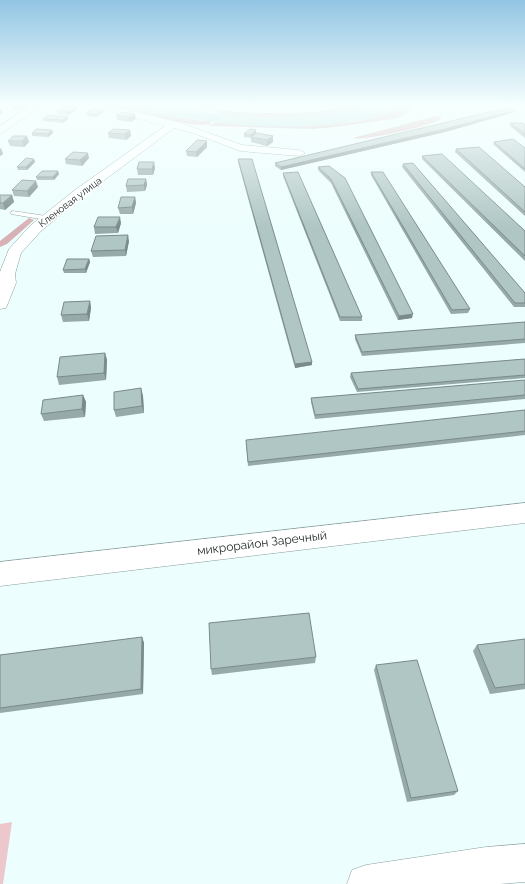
<svg xmlns="http://www.w3.org/2000/svg" width="525" height="884" font-family="Raleway,sans-serif">
<style>
.green{fill:#ecc7cb}
.forest{fill:#d8b1b6}
.water{fill:#b2dedb}
.lines{fill:none;stroke-linecap:round;stroke-linejoin:round}
.service-casing{stroke:#899f9d;stroke-width:1}
.minor-casing{stroke:#899f9d;stroke-width:1}
.service{fill:#fff;fill-rule:evenodd}
.minor{fill:#fff;fill-rule:evenodd}
.wall{fill:#96aaa9}
.shaded-wall{fill:#7a8b89}
.building{fill:#afc6c4;stroke:#7a8b89}
.labels{text-anchor:middle;dominant-baseline:central;stroke-width:3;stroke-linejoin:round;paint-order:stroke}
.far-street-label{font-size:10px;fill:#1d2625;stroke:#fff}
.street-label{font-size:12px;fill:#1d2625;stroke:#fff}
</style>
<rect width="100%" height="100%" fill="#ecfefd"/>
<!-- green -->
<path class="green" d="M12,822L3,884H0V824Z"/>
<!-- forest -->
<path class="forest" d="M93,104H107L201,121H211V124L202,125L189,124Z
M346,104H368C325,119 263,122 218,114L219,112L223,111L291,114L345,107Z
M402,104H417L403,116L393,119L335,127L312,129L209,126L216,122C257,127 370,133 402,104Z
M436,116L441,117V119C431,126 365,141 353,138Z
M29,218L34,220L7,244L0,247V241Z"/>
<!-- water -->
<path class="water" d="M107,104H161L225,115L267,117L322,115L368,104H402C391,114 374,118 360,120C276,137 189,119 107,104Z"/>
<g class="lines">
<!-- service casing -->
<g class="service-casing">
<path id="service" d="M13,211L46,216L49,218L46,220L11,214V212Z"/>
</g>
<!-- minor casing -->
<g class="minor-casing">
<path id="minor" d="M34,104H45L0,134V126Z
M86,104H102L178,122L242,145L299,150L305,153L299,156L240,151L196,134L174,128L83,196L41,231L21,253L15,274L16,283L6,308L0,309V272L9,249L31,225L75,190L165,126Z
M180,104L272,108L332,104L329,110L326,111C278,115 231,113 184,107Z
M525,503V523L0,586V562Z
M525,844V882L499,884H347L352,870L366,865L486,847Z"/>
</g>
<!-- service -->
<use href="#service" class="service"/>
<!-- minor -->
<use href="#minor" class="minor"/>
</g>
<!-- wall -->
<path class="wall" d="M31,104L22,110L13,109L12,106Z
M76,107L77,109L68,115L57,114V111Z
M516,110L515,112L445,132L281,170L275,166V163Z
M104,112L96,117L87,116L86,113Z
M123,112L136,119L130,122L117,120L116,115Z
M68,117V119L63,123L43,121V119Z
M510,123L525,125V138L510,126Z
M52,130L53,133L48,137L32,136V133Z
M130,130L131,136L126,140L109,138L108,133Z
M256,130V133L254,135L273,136V142L267,146L251,142V138L244,137V134Z
M27,136L29,142L24,147L10,146L8,141Z
M207,141V147L197,157L187,156L186,151Z
M494,142L525,148V172L493,144Z
M456,149L525,187V216L455,152Z
M422,156L525,231V261L422,159Z
M89,158L82,166L66,164L65,159Z
M34,159L35,162L27,170H18L17,167Z
M238,159L312,362V365L295,368L238,162Z
M403,164L525,293V307H514L402,167Z
M329,166L412,318L398,320L331,183L318,170V167Z
M155,168L153,175H138L137,169Z
M371,172L470,309L468,313L451,314L371,175Z
M283,173L362,317V321H340L283,176Z
M59,174L54,180H37L36,177Z
M146,179L147,185L145,191L127,192L126,186Z
M38,187L29,197L14,196L12,190Z
M0,195H12L14,202L5,210L0,209Z
M135,197L136,203L133,214H120L118,208Z
M121,223L118,233L95,234L94,227Z
M129,241L126,256L93,257L91,251Z
M89,259L90,262L86,273H64L63,270Z
M90,301L91,308L89,321L63,322L61,315Z
M525,322V343L362,356L355,339V335Z
M105,353L107,360L106,380L59,385L57,377Z
M525,359V378L357,392L350,377L351,373Z
M525,380V399L315,419L311,402V398Z
M141,388L143,396L144,413L116,417L114,410Z
M83,395L86,402L85,417L44,421L41,414Z
M525,410V435L248,466L246,443Z
M142,637L144,643L143,694L0,713V655Z
M525,639V689L490,694L473,651L477,645Z
M316,657L315,663L212,675L211,669Z
M376,665L458,791L454,795L407,802L374,670Z"/>
<!-- shaded-wall -->
<path class="shaded-wall" d="M26,104H31L22,110L21,107Z
M76,107L77,109L68,115L67,112Z
M1,108L3,113L0,115V109Z
M104,110V112L96,117V114Z
M516,110L515,112L445,132L281,170V167Z
M135,114L136,119L130,122L129,117Z
M68,117V119L63,123V120Z
M52,130L53,133L48,137V134Z
M130,130L131,136L126,140L125,134Z
M256,130V133L251,138V135Z
M27,136L29,142L24,147L22,141Z
M273,136V142L267,146V140Z
M207,141V147L197,157L196,152Z
M1,148L3,154L0,156V149Z
M88,153L89,158L82,166L80,160Z
M34,159L35,162L27,170L26,167Z
M154,162L155,168L153,175L152,169Z
M58,171L59,174L54,180L53,177Z
M146,179L147,185L145,191L144,185Z
M36,181L38,187L29,197L27,191Z
M12,195L14,202L5,210L3,203Z
M135,197L136,203L133,214L132,207Z
M120,217L121,223L118,233L116,227Z
M128,235L129,241L126,256L125,250Z
M89,259L90,262L86,273L85,269Z
M90,301L91,308L89,321L87,314Z
M413,314L412,318L398,320L399,316Z
M105,353L107,360L106,380L104,373Z
M312,362V365L295,368V364Z
M141,388L143,396L144,413L142,406Z
M83,395L86,402L85,417L82,409Z
M142,637L144,643L143,694L141,689Z"/>
<!-- building -->
<path class="building" d="M16,104H26L21,107L12,106Z
M65,106L76,107L67,112L57,111Z
M510,107L516,110L445,129L281,167L275,163Z
M94,109L104,110L96,114L86,113Z
M123,112L135,114L129,117L116,115Z
M48,115L68,117L63,120L43,119Z
M510,123H522L525,125V134Z
M36,129L52,130L48,134L32,133Z
M113,129L130,130L125,134L108,133Z
M250,129L256,130L251,135L244,134Z
M257,133L273,136L267,140L251,137Z
M13,136H27L22,141H8Z
M513,139L525,148V169L494,142Z
M197,140L207,141L196,152L186,151Z
M479,147L525,187V212L456,149Z
M73,152L88,153L80,160L65,159Z
M442,154L525,231V256L422,156Z
M26,158L34,159L26,167H17Z
M238,159H252L312,362L295,364Z
M139,162H154L152,169H137Z
M413,163L525,293V303H515L403,164Z
M329,166L345,178L413,314L399,316L331,179L318,167Z
M42,171H58L53,177H36Z
M298,172L362,317H340L283,173Z
M371,172H383L470,309L452,310Z
M128,179H146L144,185L126,186Z
M22,180L36,181L27,191L12,190Z
M0,195H12L3,203H0Z
M121,197H135L132,207L118,208Z
M98,217H120L116,227H94Z
M128,235L125,250L91,251L96,236Z
M67,259H89L85,269L63,270Z
M90,301L87,314L61,315L64,302Z
M525,322V339L362,352L355,335Z
M105,353L104,373L57,377L60,357Z
M525,359V375L358,389L351,373Z
M525,380V395L315,415L311,398Z
M141,388L142,406L114,410V392Z
M83,395L82,409L41,414L43,400Z
M525,410V431L248,462L246,440Z
M309,613L316,657L211,669L209,623Z
M142,637L141,689L0,708V655Z
M525,639V684L495,688L477,645Z
M417,660L458,791L411,798L376,665Z"/>
<!-- sky -->
<linearGradient id="sky" x2="0" y2="1"><stop stop-color="#92c5e3"/><stop offset="0.46" stop-color="#f6fffe"/><stop offset="1" stop-color="#f6fffe" stop-opacity="0"/></linearGradient>
<rect width="525" height="228" fill="url(#sky)"/>
<g class="labels">
<!-- far-street labels -->
<g class="far-street-label">
<text transform="translate(70 202) rotate(-37)">Кленовая улица</text>
</g>
<!-- street labels -->
<g class="street-label">
<text transform="translate(262 543) rotate(-7)">микрорайон Заречный</text>
</g>
</g>
</svg>
